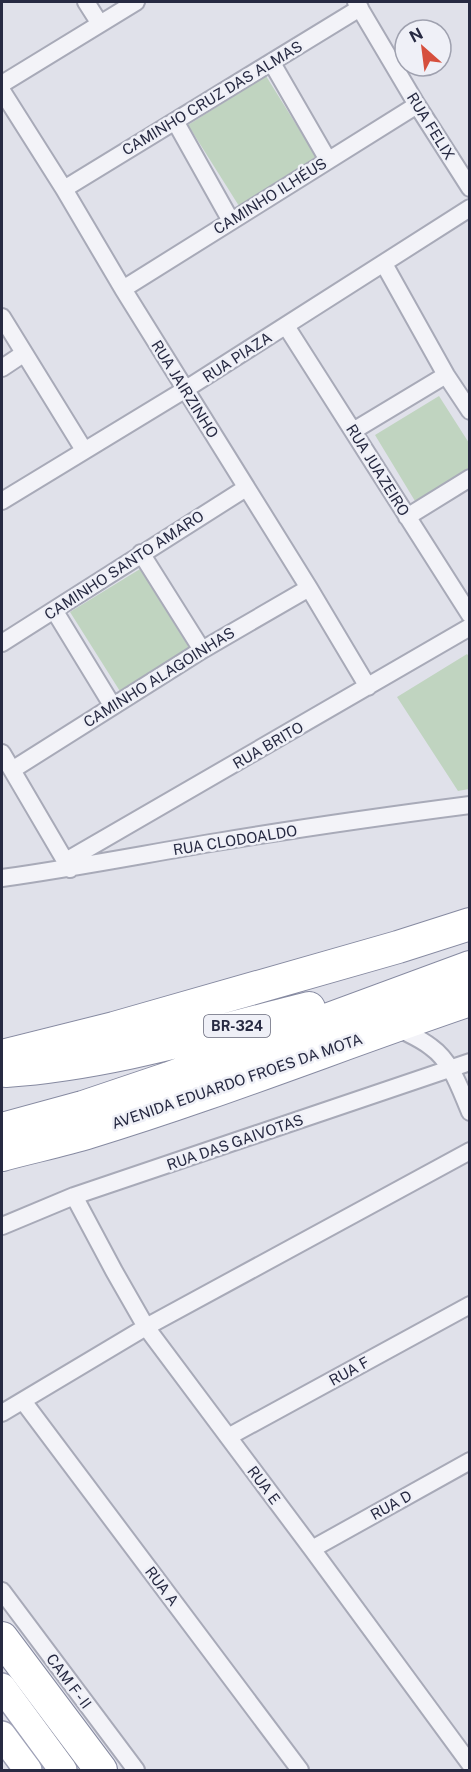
<svg xmlns="http://www.w3.org/2000/svg" width="471" height="1772" font-family="'Public Sans',sans-serif">
<style>
.green{fill:#c0d4c0}
.lines{fill:none;stroke-linecap:round;stroke-linejoin:round}
.street-casing{stroke:#a8aab8;stroke-width:20}
.primary-casing{stroke:#9ea1b6;stroke-width:30}
.highway-casing{stroke:#868aa1;stroke-width:34}
.street{stroke:#f3f3f8;stroke-width:16}
.primary{stroke:#fff;stroke-width:27}
.highway{stroke:#fff;stroke-width:32}
.labels{text-anchor:middle;dominant-baseline:central;stroke-width:5;stroke-linejoin:round;paint-order:stroke}
.shield{fill:#eff0f7;stroke:#636578;stroke-width:1.5}
.shield-label{font-size:14px;font-weight:bold;fill:#272a42}
.street-label{font-size:15px;fill:#272a42;stroke:#eff0f7}
</style>
<rect width="100%" height="100%" fill="#e0e1ea"/>
<!-- green -->
<path class="green" d="M266,76L317,158L239,206L188,125Z
M439,396L469,443V468L415,501L375,435Z
M140,569L192,652L123,696L70,612Z
M467,654L470,658L469,789L458,791L397,697Z"/>
<g class="lines">
<!-- street casing -->
<g class="street-casing">
<path id="street" d="M86,2L100,24
M356,2L417,105L470,188
M272,63L328,160
M2,84L136,2
M2,91L64,189L123,289L309,588L368,687
M175,121L231,221
M64,189L360,8
M384,264L446,375L470,411
M123,289L417,105
M2,317L84,450
M286,326L470,615
M2,368L23,354
M353,431L446,375
M2,501L186,389L470,208
M407,517L470,478
M141,553L202,650
M54,610L112,705
M2,643L246,488
M2,753L70,869
M12,770L202,650L309,588
M66,861L470,627
M2,878C74,868 145,854 217,842C301,828 385,816 470,805
M394,1026C406,1033 420,1038 431,1047C452,1062 460,1089 470,1112
M74,1196L114,1271L146,1327L312,1549L470,1764
M2,1226L74,1196L470,1062
M23,1401L300,1770
M2,1413L146,1327L470,1151
M228,1437L470,1305
M312,1549L470,1461
M2,1591L136,1770"/>
</g>
<!-- primary casing -->
<g class="primary-casing">
<path id="primary" d="M2,1687L63,1770
M2,1735L28,1770"/>
</g>
<!-- highway casing -->
<g class="highway-casing">
<path id="highway" d="M2,1056L114,1028L398,947L470,924
M6,1071C109,1064 209,1033 309,1008
M2,1129L83,1107L169,1078L470,967
M2,1155C31,1147 61,1141 90,1132C218,1093 343,1043 470,1000
M2,1638L101,1770"/>
</g>
<!-- street -->
<use href="#street" class="street"/>
<!-- primary -->
<use href="#primary" class="primary"/>
<!-- highway -->
<use href="#highway" class="highway"/>
</g>
<g class="labels">
<!-- shield labels -->
<rect class="shield" x="204" y="1015" width="66" height="22" rx="4.5"/>
<g class="shield-label">
<text x="237" y="1026">BR-324</text>
</g>
<!-- street labels -->
<g class="street-label">
<text transform="translate(212 98) rotate(-31)">CAMINHO CRUZ DAS ALMAS</text>
<text transform="translate(431 126) rotate(58)">RUA FELIX</text>
<text transform="translate(270 196) rotate(-32)">CAMINHO ILHÉUS</text>
<text transform="translate(237 357) rotate(-33)">RUA PIAZA</text>
<text transform="translate(185 389) rotate(58)">RUA JAIRZINHO</text>
<text transform="translate(378 470) rotate(58)">RUA JUAZEIRO</text>
<text transform="translate(124 565) rotate(-33)">CAMINHO SANTO AMARO</text>
<text transform="translate(159 677) rotate(-32)">CAMINHO ALAGOINHAS</text>
<text transform="translate(268 745) rotate(-30)">RUA BRITO</text>
<text transform="translate(235 840) rotate(-9)">RUA CLODOALDO</text>
<text transform="translate(237 1081) rotate(-19)">AVENIDA EDUARDO FROES DA MOTA</text>
<text transform="translate(235 1142) rotate(-19)">RUA DAS GAIVOTAS</text>
<text transform="translate(349 1371) rotate(-29)">RUA F</text>
<text transform="translate(264 1485) rotate(53)">RUA E</text>
<text transform="translate(391 1505) rotate(-29)">RUA D</text>
<text transform="translate(162 1586) rotate(53)">RUA A</text>
<text transform="translate(69 1681) rotate(53)">CAM F - II</text>
</g>
</g>
<!-- border -->
<rect width="471" height="1772" fill="none" stroke="#272a42" stroke-width="6"/>
<!-- north arrow -->
<g transform="translate(423 48) rotate(332)"><circle r="28" fill="#eff0f7" stroke="#9fa1af" stroke-width="1.5"/>
<path d="M0-4.5L10 22L0 15L-10 22Z" fill="#d64f3d"/>
<text y="-9" font-size="16" font-weight="bold" text-anchor="middle" fill="#272a42">N</text>
</g>
</svg>
